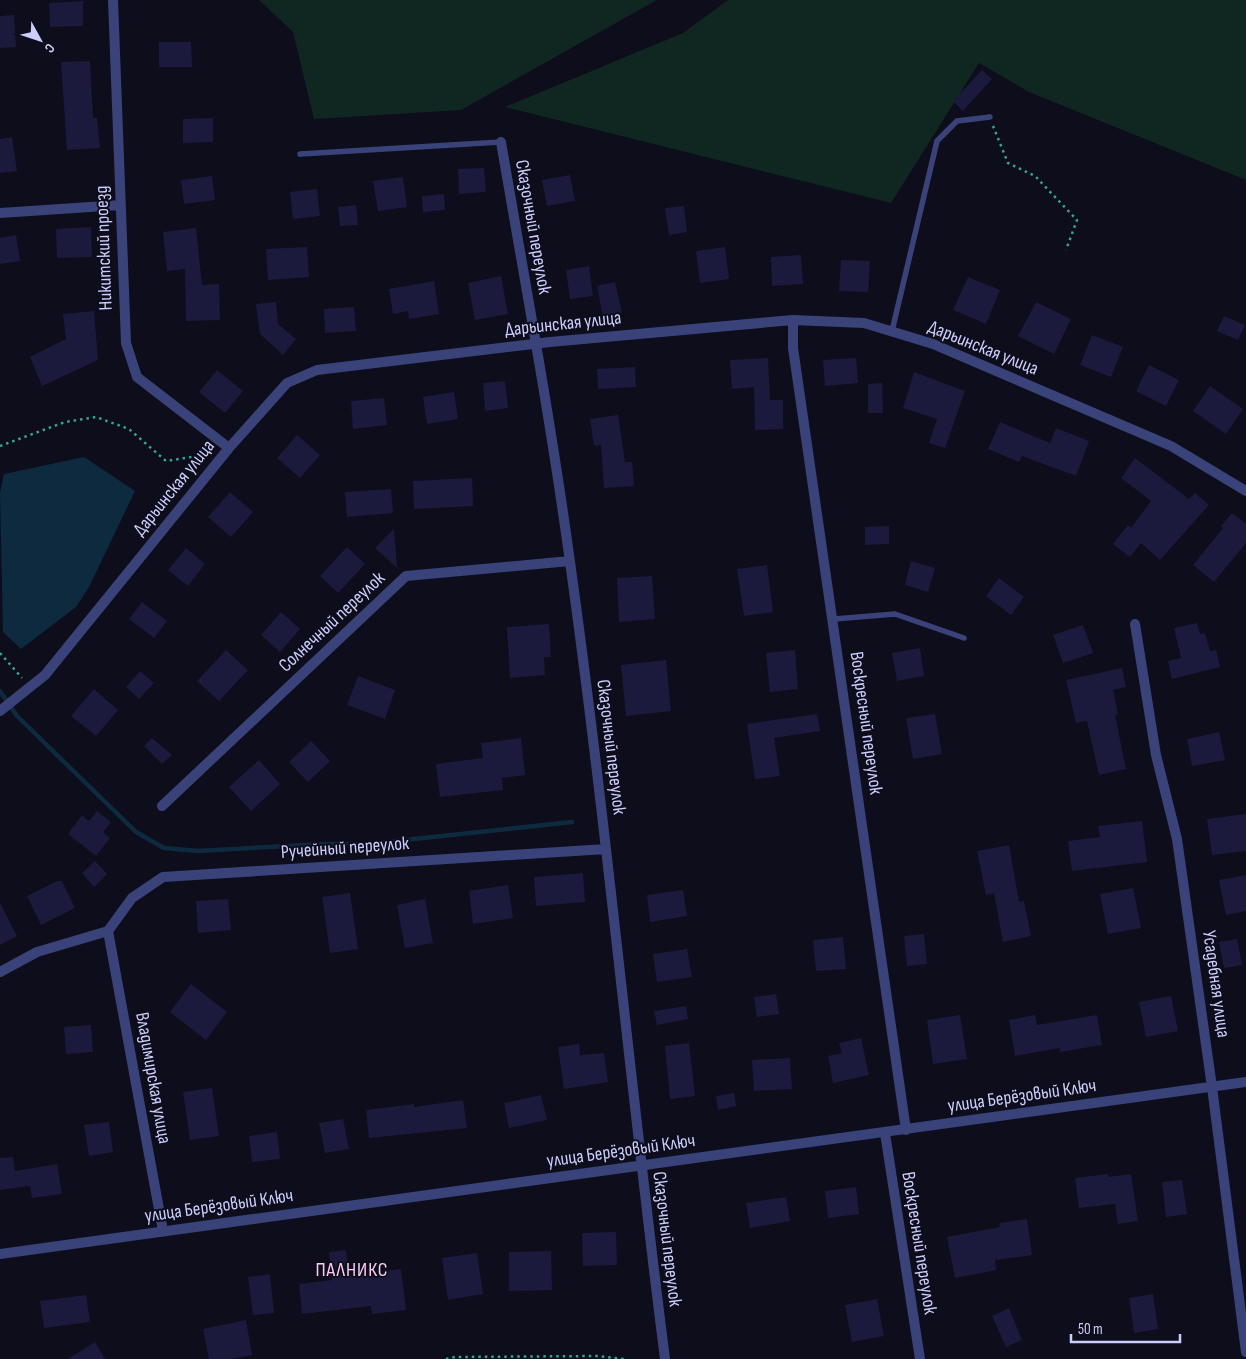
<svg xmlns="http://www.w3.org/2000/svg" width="1246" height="1359" font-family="'Sofia Sans Condensed',sans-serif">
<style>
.green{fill:#102621}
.water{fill:#0e2a3f}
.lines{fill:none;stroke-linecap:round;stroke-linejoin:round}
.stream{stroke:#0e2a3f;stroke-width:4.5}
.building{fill:#1b1a3c}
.path{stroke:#34a78c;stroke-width:2.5;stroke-dasharray:2.5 4;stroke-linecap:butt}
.lane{stroke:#3a4379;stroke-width:5.5}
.street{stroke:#3a4379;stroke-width:10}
.labels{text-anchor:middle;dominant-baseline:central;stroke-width:4;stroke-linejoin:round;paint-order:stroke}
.street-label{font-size:19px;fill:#cbcefc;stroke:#0d0d1c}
.neighbourhood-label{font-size:20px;letter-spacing:1px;fill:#fccdf3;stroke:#0d0d1c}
</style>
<rect width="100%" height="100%" fill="#0d0d1c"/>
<!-- green -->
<path class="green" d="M259,0H657L461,110L314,119L293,32Z
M728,0H1246V180L1029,92L979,63L891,203L505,107L683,33Z"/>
<!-- water -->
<path class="water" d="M84,457L135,491L89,587L76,607L21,649L3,632L0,493L4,474Z"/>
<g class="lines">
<!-- stream -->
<path class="stream" d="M0,691L17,716L136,832L164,848L198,851L323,844H367L572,822"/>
</g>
<!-- building -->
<path class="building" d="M83,1V26L50,27L49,3Z
M14,15L16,47L0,48V16Z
M159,42H191L192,67H159Z
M90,61L93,118H97L100,148L67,150L61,62Z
M982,70L992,79L963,111L953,101Z
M213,118V142L183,143V119Z
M12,137L17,171L0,173V139Z
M484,168L486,192L459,194L458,169Z
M570,175L575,201L547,206L542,180Z
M212,176L215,200L184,204L181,180Z
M403,177L407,207L378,211L373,181Z
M317,189L320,216L293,219L290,192Z
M444,194L445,210L423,212L422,196Z
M356,205L358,225L340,226L338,207Z
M684,206L687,232L669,235L665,208Z
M91,227L92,257L57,258L56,229Z
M196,228L202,285L219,284L220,320L186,321L185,269L167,271L163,232Z
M16,235L20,261L0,264V238Z
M307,247L309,277L268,280L266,249Z
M725,247L729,279L700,283L696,251Z
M801,255L803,284L772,286L771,257Z
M841,260L870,261L868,292L839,291Z
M589,266L593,296L570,299L566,270Z
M501,276L508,314L475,320L468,283Z
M968,277L1000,290L986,324L953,310Z
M434,281L439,314L409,319L408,311L393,314L389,289Z
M615,282L622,313L603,317L597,286Z
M276,302L278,324L296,339L283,355L260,334L256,304Z
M1036,302L1071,319L1054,354L1018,336Z
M354,307L356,331L325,333L324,309Z
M94,311L98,360L42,386L30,357L66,339L63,314Z
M1224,316L1245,325L1238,340L1217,331Z
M1092,335L1123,347L1111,377L1080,365Z
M768,358L770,400H783V429L755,430L754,387L732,389L730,360Z
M856,358L858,383L825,386L823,360Z
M1149,365L1179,380L1166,406L1136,391Z
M635,367L636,387L598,389L597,369Z
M217,370L243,391L225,413L199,392Z
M914,372L965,391L945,448L929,443L937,419L903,408Z
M505,381L508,408L485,411L483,383Z
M882,383L883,413H868V384Z
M1210,386L1243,409L1226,434L1193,411Z
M454,392L458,419L427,424L423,397Z
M384,398L387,425L353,429L351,401Z
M618,415L625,462H632L634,486L604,488L601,445L594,446L590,419Z
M1000,422L1050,443L1056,428L1089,441L1076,476L1022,456L1019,462L988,449Z
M297,435L320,455L300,478L277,458Z
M1135,458L1189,499L1195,493L1209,505L1160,560L1141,543L1130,557L1113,544L1128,525L1131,528L1151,501L1121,478Z
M472,478L473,506L414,509L413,481Z
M391,489L393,513L347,517L345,492Z
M230,492L253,512L231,537L208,517Z
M1232,513L1246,524V543L1214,582L1193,565L1223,528L1221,526Z
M889,526V544L865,545V527Z
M394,529L397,568L375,548Z
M347,547L365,564L338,593L320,576Z
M186,548L205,564L188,586L168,570Z
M911,561L935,568L928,592L905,585Z
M767,565L773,612L744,616L737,569Z
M652,576L655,619L619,622L617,578Z
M999,578L1024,597L1011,615L986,596Z
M142,602L167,621L154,638L129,619Z
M281,612L300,629L280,652L261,635Z
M1197,623L1200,634L1205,633L1210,651L1216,650L1220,667L1172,679L1168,661L1181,658L1174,628Z
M549,624L551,657H544L545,675L510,678L507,627Z
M1083,625L1093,653L1063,663L1053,635Z
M920,648L924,676L897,681L892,653Z
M226,650L248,670L219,701L197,681Z
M795,650L798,689L770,692L766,653Z
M666,660L671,711L626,716L621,665Z
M1122,668L1126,687L1113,690L1118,714L1115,715L1126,769L1099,775L1087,721L1076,723L1066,680Z
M140,671L154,683L139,699L126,687Z
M358,676L395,690L385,719L347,705Z
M94,689L118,710L96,736L71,716Z
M817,714L820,731L774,738L780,776L755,779L747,724Z
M935,714L942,754L913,759L906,718Z
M1219,732L1225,760L1192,766L1187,739Z
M152,738L172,755L162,764L144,746Z
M521,738L525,775L502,778L503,790L440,797L436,764L483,758L481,743Z
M311,741L330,761L308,782L289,762Z
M259,760L280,784L251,811L229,787Z
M97,811L111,822L103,832L110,838L96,856L68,834L82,815L89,821Z
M1246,814V851L1212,855L1207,819Z
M1142,821L1147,862L1072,871L1068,841L1100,837L1098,826Z
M1009,845L1019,902L1024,901L1031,936L1003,942L994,893L986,895L977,851Z
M95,861L107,874L94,887L82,873Z
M583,873L585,902L536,906L534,877Z
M1246,875V911L1226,915L1219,880Z
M57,881H62L75,908L41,925L27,896Z
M508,885L513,918L473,924L469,891Z
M1133,888L1141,928L1108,934L1100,894Z
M683,890L687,916L650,922L647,895Z
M350,893L358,949L330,953L322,897Z
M228,899L231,930L198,933L196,901Z
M425,899L433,943L405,948L397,905Z
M0,903L17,936L0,945Z
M924,934L927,964L907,966L904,936Z
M843,937L846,969L816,971L813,940Z
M1237,939L1242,965L1224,968L1219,942Z
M687,949L692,977L657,982L653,954Z
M191,984L227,1012L206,1040L170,1012Z
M776,994L779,1014L757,1017L754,997Z
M1171,996L1178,1031L1146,1037L1139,1002Z
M686,1006L688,1019L657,1025L654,1011Z
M960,1015L967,1059L933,1064L927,1020Z
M1035,1015L1037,1025L1097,1015L1102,1045L1060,1052V1048L1015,1056L1009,1020Z
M91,1025L93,1052L66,1054L64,1027Z
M861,1038L869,1075L833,1083L828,1056L842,1053L839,1043Z
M689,1043L695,1096L670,1099L665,1046Z
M579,1044L580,1055L604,1053L608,1082L564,1089L558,1047Z
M790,1058L792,1089L754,1091L752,1060Z
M212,1088L219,1136L190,1140L183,1092Z
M734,1093L736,1106L718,1110L716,1096Z
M541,1095L547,1120L509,1128L504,1103Z
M463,1100L467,1128L369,1138L366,1110L414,1104V1107Z
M343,1119L349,1149L325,1153L319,1123Z
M109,1122L113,1152L89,1156L84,1125Z
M277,1132L280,1159L252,1162L249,1136Z
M13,1157L15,1171L57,1164L62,1194L32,1198L30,1186L0,1190V1158Z
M1108,1174V1177L1131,1174L1138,1221L1118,1224L1115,1204L1079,1208L1075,1178Z
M1182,1180L1187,1214L1166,1217L1162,1182Z
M856,1187L859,1214L828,1218L825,1191Z
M786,1197L790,1221L750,1228L746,1203Z
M1027,1219L1032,1255L995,1260L996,1270L955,1278L947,1237L1000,1227L999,1223Z
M616,1232L617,1265L583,1266L582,1233Z
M346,1250L349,1275L401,1269L406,1310L372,1314L371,1306L302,1314L299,1284L332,1280L329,1252Z
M551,1251L552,1290L509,1291V1252Z
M477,1253L483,1294L448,1300L442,1258Z
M270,1274L274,1313L253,1315L248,1277Z
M1153,1294L1158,1329L1134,1333L1129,1298Z
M86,1295L90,1322L44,1328L40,1301Z
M877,1299L884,1336L852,1342L845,1305Z
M1009,1308L1022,1340L1006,1347L992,1316Z
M246,1320L252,1355L232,1359H209L203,1329Z
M95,1342L105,1359H68Z"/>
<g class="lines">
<!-- path -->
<path class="path" d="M993,126L1008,163L1035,176L1077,220L1066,250
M0,446L65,422L96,417L129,429L166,461L204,455L207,458
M0,653L22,678
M446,1359L455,1357L597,1356L624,1359"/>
<!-- lane -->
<path class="lane" d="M300,154L501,142
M892,331L937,141L957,121L990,117
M834,619L895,614L964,638"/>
<!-- street -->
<path class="street" d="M113,0L126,343L137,377L229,448
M501,142C525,282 551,422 570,562C607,827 631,1094 665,1359
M0,213L120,205
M793,320V348L906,1130
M1135,624L1156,755L1177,839L1212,1087L1246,1352
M0,711L45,675L229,448L287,383L317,370L550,342L793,320L864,323L933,344L1171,446L1246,491
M162,806L406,576L570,561
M108,931L132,898L163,877L606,849
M108,931L163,1231
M0,972L37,952L108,931
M885,1133L920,1359
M0,1254L1246,1082"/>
</g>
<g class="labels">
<!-- street labels -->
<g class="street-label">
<text transform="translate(533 227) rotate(80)">Сказочный переулок</text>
<text transform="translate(104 248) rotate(-92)">Никитский проезд</text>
<text transform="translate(563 324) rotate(-6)">Дарьинская улица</text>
<text transform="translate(983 348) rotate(22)">Дарьинская улица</text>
<text transform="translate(174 488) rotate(-51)">Дарьинская улица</text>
<text transform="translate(332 622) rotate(-43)">Солнечный переулок</text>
<text transform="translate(866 723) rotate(82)">Воскресный переулок</text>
<text transform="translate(611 747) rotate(83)">Сказочный переулок</text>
<text transform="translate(345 848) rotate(-4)">Ручейный переулок</text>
<text transform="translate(1216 984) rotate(82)">Усадебная улица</text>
<text transform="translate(153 1078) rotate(80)">Владимирская улица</text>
<text transform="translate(1022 1096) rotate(-8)">улица Берёзовый Ключ</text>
<text transform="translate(621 1151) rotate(-8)">улица Берёзовый Ключ</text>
<text transform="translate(219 1206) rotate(-8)">улица Берёзовый Ключ</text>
<text transform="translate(667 1239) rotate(83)">Сказочный переулок</text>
<text transform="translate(919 1243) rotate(81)">Воскресный переулок</text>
</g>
<!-- neighbourhood labels -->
<g class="neighbourhood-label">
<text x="352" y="1270">ПАЛНИКС</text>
</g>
</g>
<!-- north arrow -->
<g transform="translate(40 40) rotate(130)" stroke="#0d0d1c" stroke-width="4" paint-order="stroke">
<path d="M0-4L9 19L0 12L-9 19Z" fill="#cbcefc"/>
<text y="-8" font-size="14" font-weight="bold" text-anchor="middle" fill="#cbcefc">С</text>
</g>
<!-- scale -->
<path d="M1071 1334v8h109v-8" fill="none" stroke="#cbcefc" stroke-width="2.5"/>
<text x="1078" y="1334" font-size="15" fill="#cbcefc" stroke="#0d0d1c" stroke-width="4" paint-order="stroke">50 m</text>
</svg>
